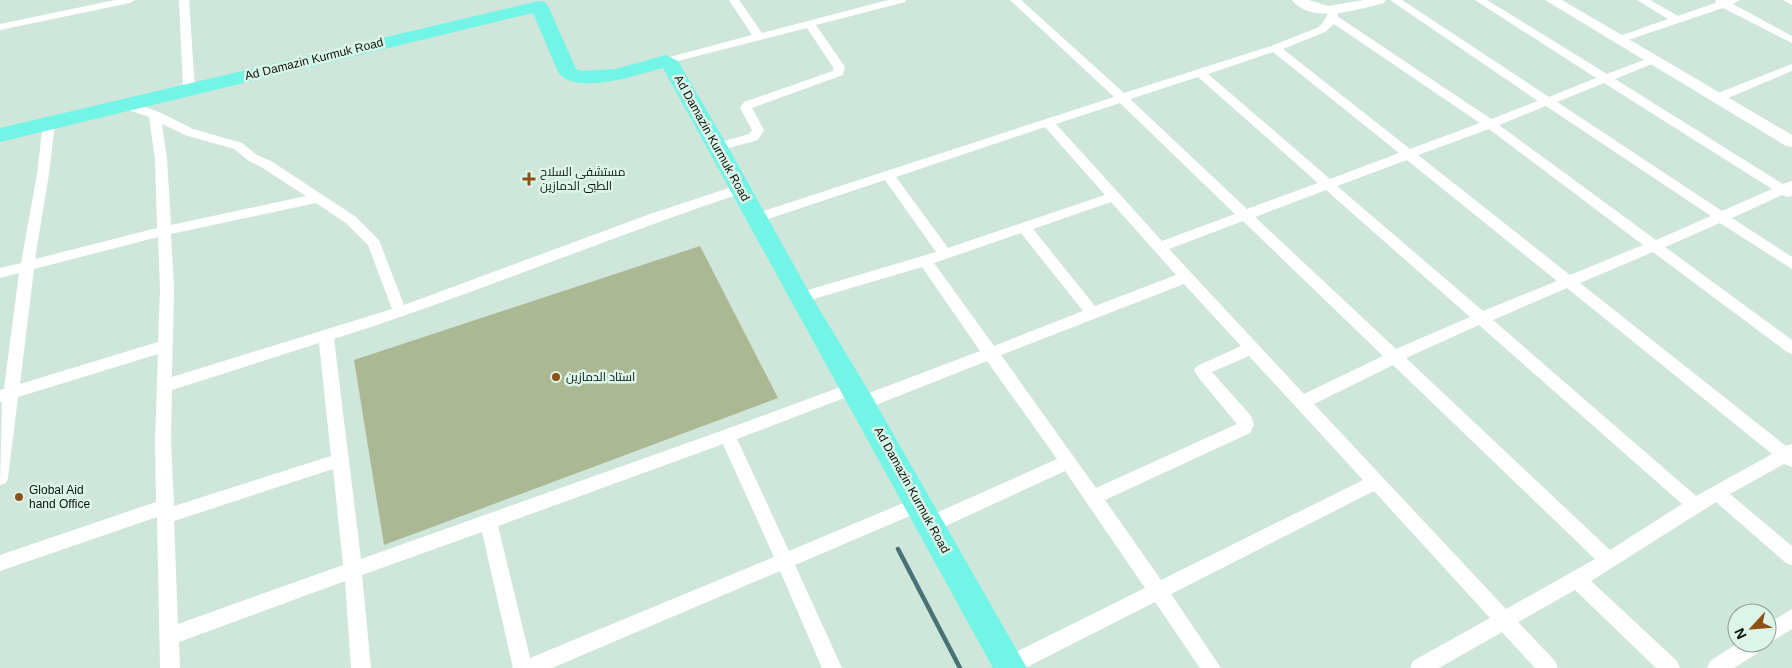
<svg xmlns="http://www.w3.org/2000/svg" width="1792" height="668" font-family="Helvetica,Cairo,sans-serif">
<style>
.green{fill:#acb893}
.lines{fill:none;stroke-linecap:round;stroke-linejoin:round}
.stream{stroke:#487276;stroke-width:4.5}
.minor{fill:#fff;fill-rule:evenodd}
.tertiary{fill:#fff;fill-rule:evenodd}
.trunk{fill:#72f4e6;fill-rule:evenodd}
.poi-dot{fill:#8e5114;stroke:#dcf5e8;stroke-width:2}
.labels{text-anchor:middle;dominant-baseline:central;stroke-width:5;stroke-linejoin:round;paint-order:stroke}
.street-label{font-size:12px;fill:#0c1410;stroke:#dcf5e8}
.poi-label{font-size:12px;fill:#0c1410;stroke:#dcf5e8;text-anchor:start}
</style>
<rect width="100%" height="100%" fill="#cfe7db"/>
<!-- green -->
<path class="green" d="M700,246L778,398L384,545L354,360Z"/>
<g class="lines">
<!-- stream -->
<path class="stream" d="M898,549L960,668"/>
<!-- minor -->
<path class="minor" d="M115,0H135L130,3L0,30V24Z
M179,0H189L195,89L189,93L183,89Z
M729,0H739L762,33L888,0H906L905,2L816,25L845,67L843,75L752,108L764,130L758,140L718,151L712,147L714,144L749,134L752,130L740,108L744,102L833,71V67L807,28L666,64L662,63L660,61L662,59L752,35Z
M1010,0H1021L1124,93L1271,46L1317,28L1322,24L1330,10L1334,9L1339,12L1337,16L1491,119L1538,101L1390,0H1402L1549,97L1596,78L1475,0H1487L1607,74L1649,58H1657L1659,60L1657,62L1615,79L1783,184L1792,181V196L1788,197L1782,195L1732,218L1792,257V269L1720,223L1665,247L1792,340V354L1787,352L1653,252L1580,283L1786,446L1792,444V467L1784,464L1730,494L1792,546V565L1786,563L1716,502L1591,581L1677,661L1680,668H1656L1575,590L1518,622L1555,661L1558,668H1535L1502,632L1439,668H1410L1413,661L1490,618L1374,491L1171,594L1221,668H1200L1155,602L1025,668H995L998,661L1145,588L1065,471L937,530L931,532L925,530L922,524L925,518L1057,459L987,361L868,408L862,409L856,408L854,403L856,398L980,351L922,267L800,303L795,302L793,298L795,294L936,252L885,180L756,223L751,221L749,218L751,215L1114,97ZM1334,24L1480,123L1410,149L1283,49L1325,32ZM1273,52L1399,153L1330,179L1208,74ZM1198,77L1318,183L1247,209L1130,99ZM1604,83L1772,189L1722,211L1557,102ZM1120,103L1235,214L1162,241L1056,124ZM1546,106L1711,216L1656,240L1499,125ZM1045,127L1105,195L948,248L896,177ZM1489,129L1643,245L1570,275L1418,155ZM1407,160L1557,281L1483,311L1337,186ZM1326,190L1470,317L1396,349L1255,217ZM1111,202L1176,275L1095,306L1033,229ZM1243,221L1383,356L1304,394L1169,249ZM1021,233L1083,311L994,346L934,263ZM1184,284L1241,346L1197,366L1194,370L1198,377L1237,424L1096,488L1001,355ZM1567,288L1772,454L1696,496L1493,320ZM1479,325L1682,504L1610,550L1406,358ZM1249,356L1363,480L1161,580L1105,500L1250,433L1254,425L1251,416L1212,372ZM1393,365L1595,559L1506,609L1314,404Z
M1637,0H1650L1678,16L1715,3L1716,0H1740L1733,4L1792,36V43L1723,8L1622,42H1614L1612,40L1614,38L1668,19Z
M1783,0H1792V5Z
M1792,64V71L1721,101L1717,102L1711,98L1713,95Z
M127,101L159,112L193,129L242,143L257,155L271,161L356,217L379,240L404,305L650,214L735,186H745L747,189L745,192C607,238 472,295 334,339L361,559L721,431L854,382L860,384L862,388L860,392L737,439L789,551L920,496L926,499L929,504L926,509L795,565L842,668H822L780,571L552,668H513L482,532L362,575L371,668H351L345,581L179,642L180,668H160L157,517L0,571V555L156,502L155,440L158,354L18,397L8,478L6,483L0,485L2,402H0V390L4,389L19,273L0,278V268L21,263L37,174L43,123L49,119L55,123L49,174L35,259L157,228L155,159L149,117L123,108L121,105ZM162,124L185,135L234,149L249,161L261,167L306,196L171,225L167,159ZM316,203L346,223L368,245L392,309L172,377L174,290L171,234ZM158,237L160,290L158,342L20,384L34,269ZM319,343L331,456L174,506L171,440L172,390ZM723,444L774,557L530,658L498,526ZM333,469L343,565L178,624L174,521Z
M1792,609V629L1767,644L1764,643L1762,650L1734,668H1707L1710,661L1738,643H1767V624Z"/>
<!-- tertiary -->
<path class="tertiary" d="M1292,0H1309L1328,6L1364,0H1386L1384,3C1359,9 1312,25 1292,0Z
M1545,0H1562L1792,135V147L1786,146Z"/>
<!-- trunk -->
<path class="trunk" d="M539,1L545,2L548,6L576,69L581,71L615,69L666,55L678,61L728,147L809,292L871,395L1027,668H993L663,68C639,74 576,97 558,72L533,13L0,142V128Z"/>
</g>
<!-- markers -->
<g class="poi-dot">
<path d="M526.5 171.5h5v5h5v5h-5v5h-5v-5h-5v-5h5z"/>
<circle cx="556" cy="377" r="5"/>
<circle cx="19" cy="497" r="5"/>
</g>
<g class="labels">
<!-- street labels -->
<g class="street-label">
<text transform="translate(314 59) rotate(-14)">Ad Damazin Kurmuk Road</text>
<text transform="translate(712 138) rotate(61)">Ad Damazin Kurmuk Road</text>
<text transform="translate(912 490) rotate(61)">Ad Damazin Kurmuk Road</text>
</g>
<!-- poi labels -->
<g class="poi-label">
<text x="540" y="172">مستشفى السلاح<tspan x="540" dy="14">الطبى الدمازين</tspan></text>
<text x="566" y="377">استاد الدمازين</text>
<text x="29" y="490">Global Aid<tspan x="29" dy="14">hand Office</tspan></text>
</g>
</g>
<!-- north arrow -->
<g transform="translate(1752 628) rotate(244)"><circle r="24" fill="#dcf5e8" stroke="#899b92"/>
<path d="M0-4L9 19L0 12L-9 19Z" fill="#8e5114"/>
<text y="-8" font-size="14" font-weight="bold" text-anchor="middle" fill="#0c1410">N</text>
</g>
</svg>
